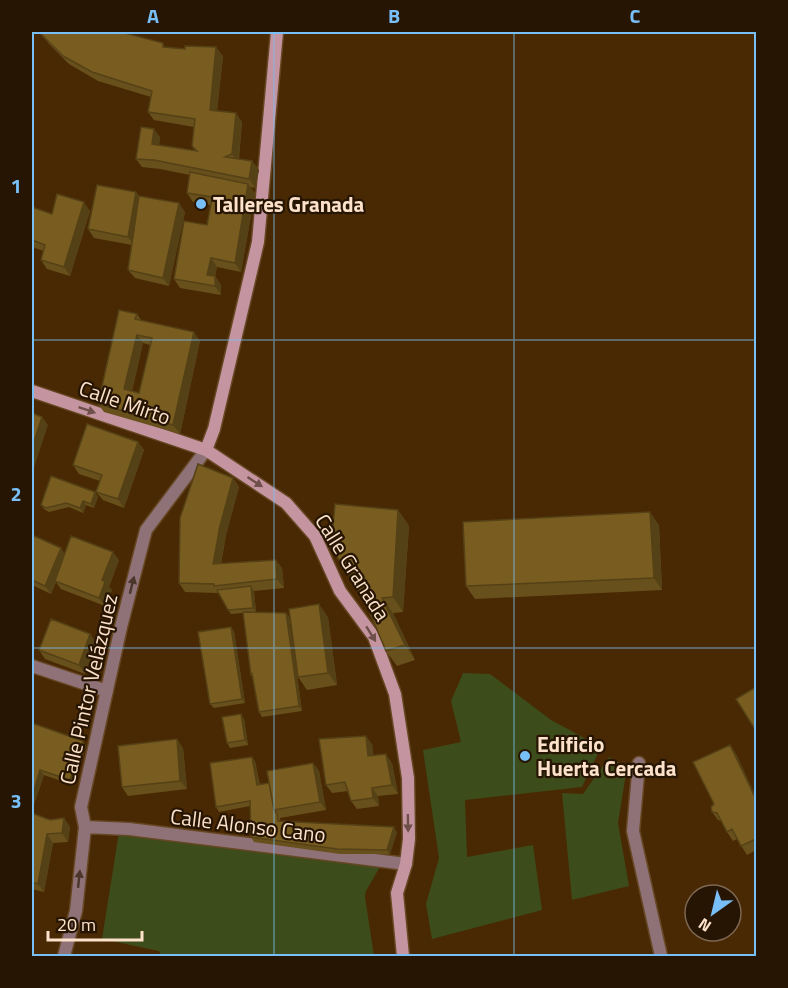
<svg xmlns="http://www.w3.org/2000/svg" width="788" height="988" font-family="'Titillium Web',sans-serif">
<style>
.green{fill:#3d4c1b}
.lines{fill:none;stroke-linecap:round;stroke-linejoin:round}
.lane-casing{stroke:#664723;stroke-width:15}
.street-casing{stroke:#664723;stroke-width:15}
.secondary-casing{stroke:#664723;stroke-width:15}
.lane{stroke:#8f7278;stroke-width:12}
.street{stroke:#8f7278;stroke-width:12}
.secondary{stroke:#c495a0;stroke-width:12}
.wall{fill:#68501c;fill-rule:evenodd}
.shaded-wall{fill:#554116}
.building{fill:#795d20;stroke:#554116;stroke-width:1.5;fill-rule:evenodd}
.oneway{fill:#6e4f4a}
.oneway2{fill:#4b362c}
.grid{fill:none;stroke:#78bff8;stroke-width:1.5;stroke-opacity:0.55}
.poi-dot{fill:#78bff8;stroke:#271503;stroke-width:2}
.labels{text-anchor:middle;dominant-baseline:central;stroke-width:4.5;stroke-linejoin:round;paint-order:stroke}
.poi-label{font-size:21px;font-weight:bold;fill:#fde2cb;stroke:#271503;text-anchor:start}
.street-label{font-size:21px;fill:#fde2cb;stroke:#271503}
.neatline{fill:none;stroke:#78bff8;stroke-width:2}
.grid-label{font-size:20px;text-anchor:middle;font-weight:bold;fill:#78bff8}
</style>
<rect width="100%" height="100%" fill="#492903"/>
<!-- green -->
<path class="green" d="M463,673L490,674L551,720L601,747L582,787L465,800L467,857L533,845L542,910L432,939L426,904L439,858L423,750L461,742L451,701Z
M609,757L627,767L618,823L629,886L572,900L562,793L583,794Z
M119,832L381,865L366,891L365,897L374,956H161L159,951L102,939Z"/>
<g class="lines">
<!-- lane casing -->
<g class="lane-casing">
<path id="lane" d="M639,763L633,831L661,956"/>
</g>
<!-- street casing -->
<g class="street-casing">
<path id="street" d="M32,666L107,691
M85,827L129,829L406,864
M64,956L76,911L85,827L81,807L121,627L146,530L206,450"/>
</g>
<!-- secondary casing -->
<g class="secondary-casing">
<path id="secondary" d="M32,391L206,450L286,503L315,536L340,591L374,637L395,694L408,778L409,839L406,864L397,893L403,956
M206,450L214,429L258,242L277,32"/>
</g>
<!-- lane -->
<use href="#lane" class="lane"/>
<!-- street -->
<use href="#street" class="street"/>
<!-- secondary -->
<use href="#secondary" class="secondary"/>
</g>
<!-- wall -->
<path class="wall" d="M39,32H121L166,47L223,56L217,111L242,122L239,159L252,161L259,170L255,188L250,187L255,193L241,272L217,267L215,276L221,285V295L180,288L174,279L207,225L211,205L193,202L187,193L190,175L160,169L142,167L136,159L160,137L159,145L195,151L192,146L194,127L154,120L148,112L151,97L98,81L69,64L50,45Z
M136,192L139,196L185,212L169,286L135,278L128,270L132,245L94,238L88,229Z
M32,207L52,214L90,211L70,276L47,269L41,260L44,251L32,247Z
M137,314L141,320L200,341L180,434L104,412L98,404ZM143,343L150,345L139,393L132,391Z
M138,442L144,450L124,508L103,500L96,492L100,481L79,474L73,465Z
M233,478L239,487L226,535L221,564L282,568L284,588L254,591L256,612L286,613L289,617L302,711L262,717L259,712L253,678L251,675L243,613L231,614L218,593L185,592L179,583Z
M95,492L98,497L94,508L86,505L83,513L69,507L49,512L44,509L41,505Z
M398,510L409,526L403,612L393,613L415,660L397,666L386,651L364,599Z
M659,525L662,590L475,599L466,586Z
M32,535L65,554L119,560L109,587L112,590L105,606L61,589L56,582L51,594L32,585Z
M328,617L337,685L307,690L298,677Z
M234,631L245,703L214,708L210,704Z
M90,634L96,643L85,674L45,659L39,650Z
M244,719L248,745L230,748L227,743Z
M32,724L83,741L86,746L73,785L44,775L32,810Z
M372,744L373,756L392,763L398,794L378,796L379,806L357,809L351,801L348,791L332,793L326,785Z
M730,745L736,754L756,797V850L747,855L737,839L733,841L727,832L722,821L718,820L712,812Z
M183,748L187,789L128,796L122,787Z
M255,761L260,785L269,783L313,763L319,771L326,810L280,818V821L397,832L390,854H340L254,842L251,837L250,806L219,812L216,807Z
M32,813L50,820L64,818L70,827L68,842L53,843L44,892L32,889Z"/>
<!-- shaded-wall -->
<path class="shaded-wall" d="M216,47L223,56L216,119L210,110Z
M236,113L242,122L238,163L232,154Z
M154,129L160,137L158,153L152,144Z
M252,161L259,170L255,188L249,179Z
M248,184L255,193L241,272L235,263Z
M136,192L142,201L134,245L128,237Z
M84,202L90,211L70,276L64,267Z
M179,203L185,212L169,286L163,278Z
M211,258L217,267L213,283L207,275Z
M215,276L221,285V295L215,286Z
M194,332L200,341L180,434L173,425Z
M137,335L143,343L130,397L124,389Z
M42,417L48,425L33,471L32,468V448Z
M138,442L144,450L124,508L118,499Z
M233,478L239,487L226,535L219,573L213,564L220,526Z
M95,492L98,497L94,508L91,504Z
M83,501L86,505L83,513L80,508Z
M398,510L409,526L403,612L393,597Z
M650,512L659,525L662,590L654,578Z
M61,548L67,557L51,594L45,586Z
M113,552L119,560L109,587L112,590L105,606L99,598L102,580Z
M276,560L282,568L284,588L277,579Z
M251,586L254,591L256,612L253,608Z
M382,598L393,613L415,660L405,645Z
M319,604L328,617L337,685L328,673Z
M286,613L289,617L302,711L299,706Z
M231,627L234,631L245,703L242,699Z
M90,634L96,643L85,674L79,665Z
M241,714L244,719L248,745L245,740Z
M366,736L372,744L375,765L368,756Z
M177,739L183,748L187,789L180,781Z
M83,741L86,746L73,785L70,780Z
M730,745L736,754L756,797H755Z
M386,754L392,763L398,794L392,785Z
M252,757L255,761L260,790L257,785Z
M313,763L319,771L326,810L320,802Z
M40,770L44,775L32,810V797Z
M372,788L378,796L379,806L373,798Z
M64,818L70,827L68,842L62,833Z
M394,827L397,832L390,854L387,850Z
M47,834L53,843L44,892L38,884Z"/>
<!-- building -->
<path class="building" d="M39,32H121L163,43V47L185,49V46L216,47L210,110L236,113L232,154L225,157L252,161L249,179L154,160L136,159L141,127L154,129L152,144L197,151L192,146L195,119L148,112L152,91L92,72L63,56Z
M190,172L248,184L235,263L211,258L207,275L215,276V286L174,279L184,221L207,225L212,199V197L187,193Z
M97,185L136,192L128,237L88,229Z
M57,194L84,202L64,267L41,260L45,245L32,240V207L52,214Z
M139,196L179,203L163,278L128,270Z
M119,310L137,314L135,319L194,332L173,425L98,404ZM137,335L152,338L139,393L124,389Z
M32,413L42,417L32,448Z
M87,424L138,442L118,499L96,492L102,475L73,465Z
M198,464L233,478L220,526L213,564L276,560L277,579L214,586V584L179,583L180,518Z
M51,476L95,492L91,504L83,501L80,508L66,503L46,508L41,505Z
M335,504L398,510L393,597L382,598L405,645L386,651L364,599L331,547Z
M650,512L654,578L466,586L463,522Z
M32,535L61,548L45,586L32,580Z
M71,536L113,552L102,580L105,582L99,598L55,581Z
M251,586L253,608L228,610L217,590Z
M319,604L328,673L298,677L289,609Z
M243,612L286,613L299,706L259,712L252,674L251,675Z
M51,619L90,634L79,665L39,650Z
M231,627L242,699L210,704L198,632Z
M756,687V731L736,699Z
M241,714L245,740L227,743L222,717Z
M32,723L83,741L70,780L40,770L32,797Z
M366,736L368,756L386,754L392,785L372,788L373,798L351,801L345,782L326,785L319,739Z
M177,739L180,781L122,787L118,746Z
M730,745L755,797H756V839L741,846L732,829L727,832L717,813L712,812L711,807L714,804L693,762Z
M252,757L257,785L269,783L274,810L277,814L278,821L394,827L387,850L337,849L251,837L250,801L216,807L210,763Z
M313,763L320,802L274,810L267,771Z
M32,813L50,820L64,818L62,833L47,834L38,884L32,882Z"/>
<!-- one-way arrows -->
<defs><path id="oneway-solid" d="M-6-.8H1V-3.2L6.5 0L1 3.2V.8H-6Z" transform="scale(1.5)"/></defs>
<g class="oneway">
<use href="#oneway-solid" transform="translate(87 410) rotate(19)"/>
<use href="#oneway-solid" transform="translate(255 482) rotate(33)"/>
<use href="#oneway-solid" transform="translate(371 634) rotate(58)"/>
<use href="#oneway-solid" transform="translate(408 823) rotate(89)"/>
</g>
<g class="oneway2">
<use href="#oneway-solid" transform="translate(132 585) rotate(-76)"/>
<use href="#oneway-solid" transform="translate(79 879) rotate(-84)"/>
</g>
<!-- grid -->
<path class="grid" d="M274,32V956M514,32V956M32,340H756M32,648H756"/>
<!-- markers -->
<g class="poi-dot">
<circle cx="201" cy="204" r="6"/>
<circle cx="525" cy="756" r="6"/>
</g>
<g class="labels">
<!-- poi labels -->
<g class="poi-label">
<text x="213" y="204">Talleres Granada</text>
<text x="537" y="744">Edificio<tspan x="537" dy="24">Huerta Cercada</tspan></text>
</g>
<!-- street labels -->
<g class="street-label">
<text transform="translate(125 402) rotate(19)">Calle Mirto</text>
<text transform="translate(353 567) rotate(58)">Calle Granada</text>
<text transform="translate(88 689) rotate(-77)">Calle Pintor Velázquez</text>
<text transform="translate(248 825) rotate(7)">Calle Alonso Cano</text>
</g>
</g>
<!-- border -->
<rect width="788" height="988" fill="none" stroke="#271503" stroke-width="66"/>
<!-- north arrow -->
<g transform="translate(713 913) rotate(214)"><circle r="28" fill="#271503" stroke="#7d6753" stroke-width="1.5"/>
<path d="M0-4.5L10 22L0 15L-10 22Z" fill="#78bff8"/>
<text y="-9" font-size="16" font-weight="bold" text-anchor="middle" fill="#fde2cb">N</text>
</g>
<!-- scale -->
<path d="M48 931v9h94v-9" fill="none" stroke="#fde2cb" stroke-width="3"/>
<text x="57" y="931" font-size="18" fill="#fde2cb" stroke="#271503" stroke-width="4.5" paint-order="stroke">20 m</text>
<rect x="33" y="33" width="722" height="922" class="neatline"/>
<g class="grid-label">
<text x="153" y="23">A</text>
<text x="394" y="23">B</text>
<text x="635" y="23">C</text>
<text x="16" y="193">1</text>
<text x="16" y="501">2</text>
<text x="16" y="808">3</text>
</g>
</svg>
